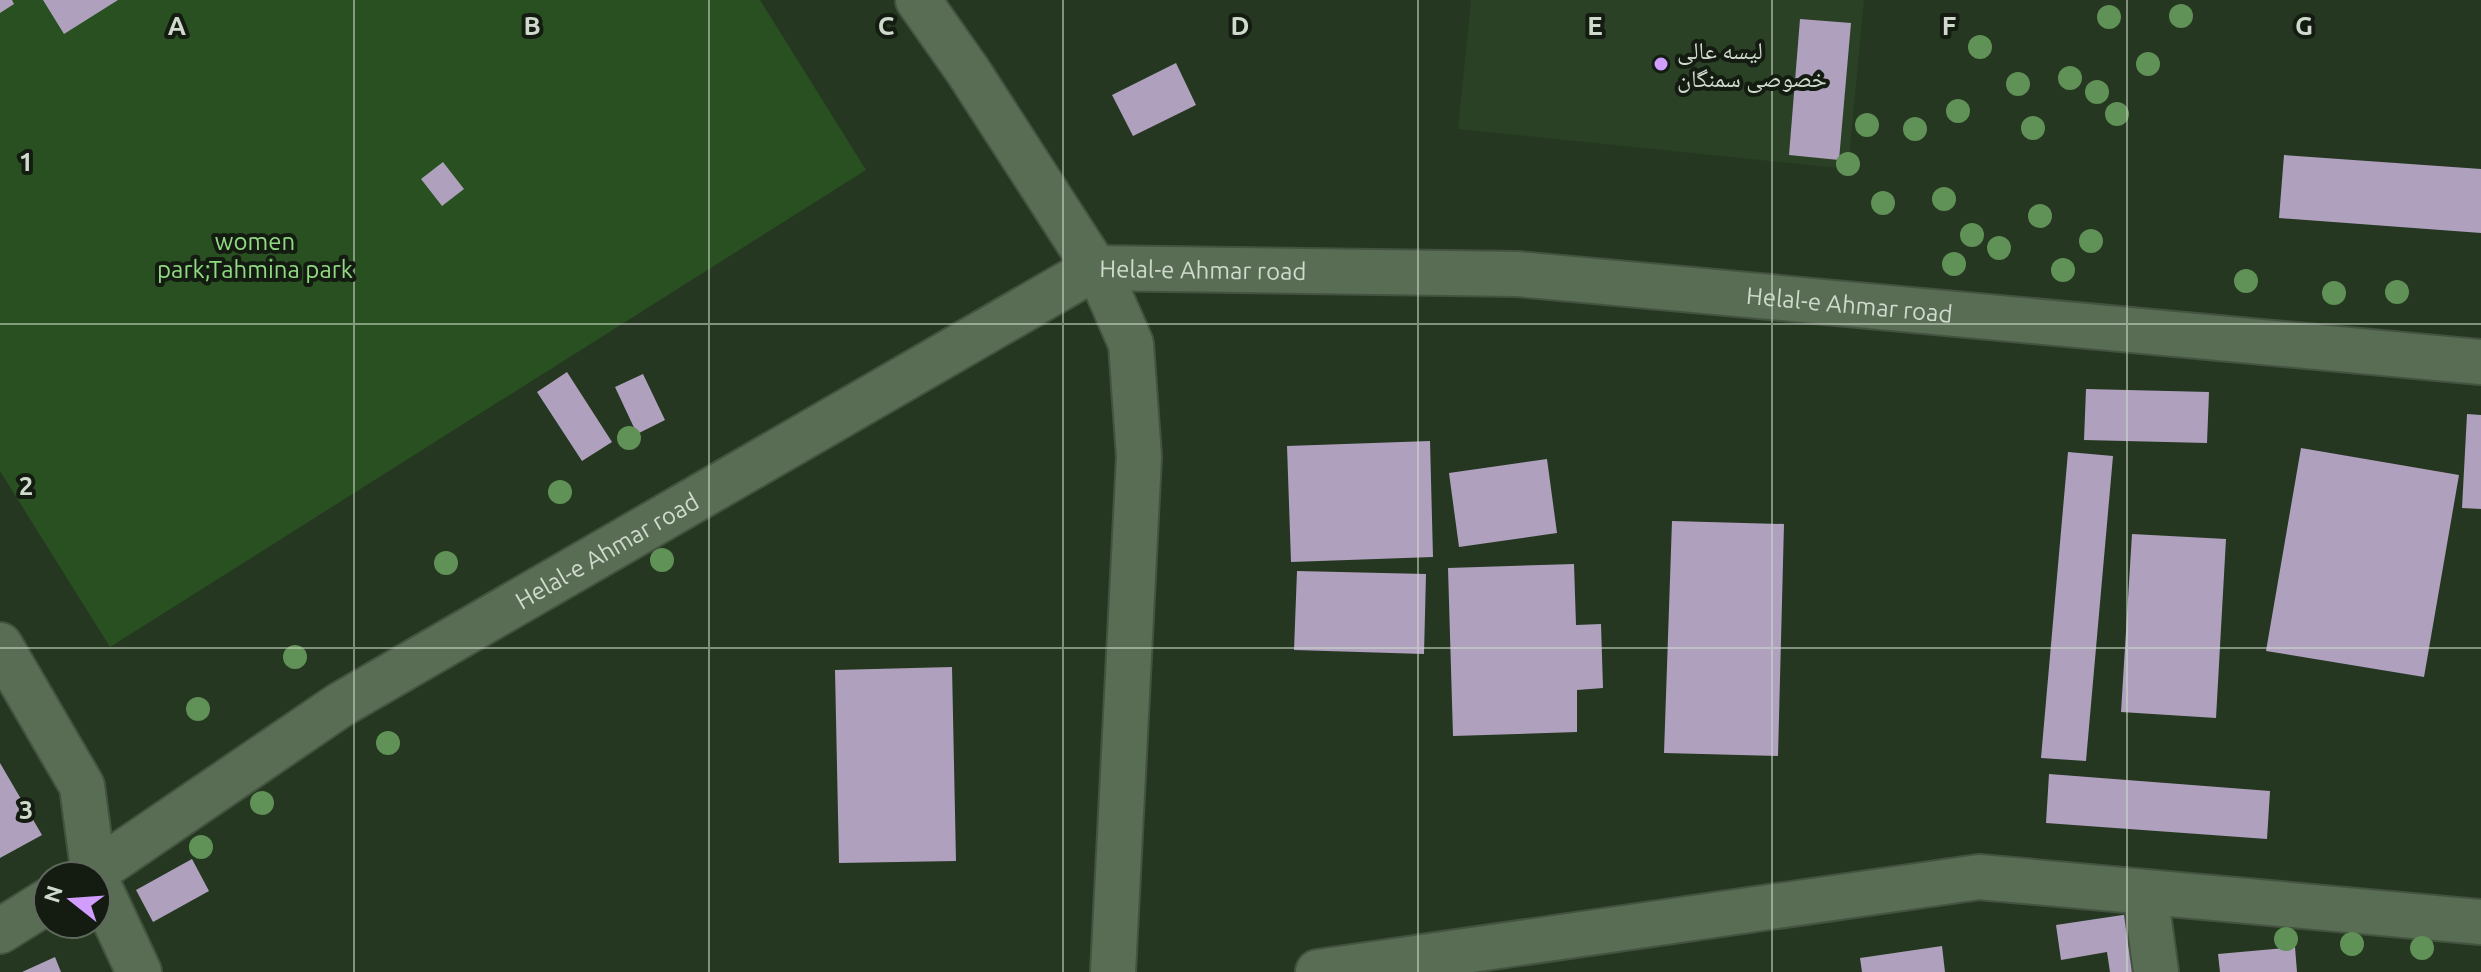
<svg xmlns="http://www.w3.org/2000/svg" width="2481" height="972" font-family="Ubuntu,'Noto Naskh Arabic',sans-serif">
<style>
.built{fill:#2a4125}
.green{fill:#295021}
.building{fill:#afa0be}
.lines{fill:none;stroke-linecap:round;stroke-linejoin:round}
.minor-casing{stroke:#435340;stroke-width:48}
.minor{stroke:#586d54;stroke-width:44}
.tree{fill:#609156}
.grid{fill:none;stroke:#cfdacc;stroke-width:2;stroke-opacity:0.55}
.poi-dot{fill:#d19dfe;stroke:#141c12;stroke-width:3}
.labels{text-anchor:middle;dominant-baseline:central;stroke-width:8;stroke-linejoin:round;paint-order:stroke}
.poi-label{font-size:24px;fill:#cfdacc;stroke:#141c12;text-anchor:start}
.park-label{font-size:24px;fill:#91da82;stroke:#141c12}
.street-label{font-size:24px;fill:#cfdacc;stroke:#141c12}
.grid-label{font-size:26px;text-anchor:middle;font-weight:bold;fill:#cfdacc;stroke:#141c12;stroke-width:8;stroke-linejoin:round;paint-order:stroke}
</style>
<rect width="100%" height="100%" fill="#253721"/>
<!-- built -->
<path class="built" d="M1471,0H1864L1848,169L1458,129Z"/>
<!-- green -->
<path class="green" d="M0,0H760L866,170L110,647L0,471Z"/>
<!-- building -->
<path class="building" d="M0,0H12L14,4L0,13Z
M43,0H118L64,34Z
M1800,19L1851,23L1839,160L1789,155Z
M1176,63L1196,105L1133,136L1112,95Z
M2284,155L2481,169V233L2279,218Z
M443,162L464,189L442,206L421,179Z
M567,372L612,442L582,461L537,392Z
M643,374L665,420L637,434L615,387Z
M2086,389L2209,392L2207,443L2084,440Z
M2467,414L2481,415V509L2462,508Z
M1430,441L1433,557L1291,562L1287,446Z
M2301,448L2459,475L2424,677L2266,651Z
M2068,452L2113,456L2086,761L2041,758Z
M1547,459L1557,533L1459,547L1449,473Z
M1672,521L1784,524L1778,756L1664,753Z
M2132,534L2226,539L2216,718L2121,712Z
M1574,564L1576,625L1601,624L1603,688L1577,690V732L1453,736L1448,568Z
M1297,571L1426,574L1424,654L1294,650Z
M952,667L956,861L839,863L835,670Z
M0,763L42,835L0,858Z
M2049,774L2270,791L2267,839L2046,823Z
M192,859L209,891L153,922L136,890Z
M2136,913L2145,972H2110L2107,952L2061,960L2056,925Z
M1942,946L1945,972H1862L1860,958Z
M2295,947L2297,972H2220L2218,954Z
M55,957L61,972H22Z"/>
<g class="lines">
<!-- minor casing -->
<g class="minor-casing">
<g id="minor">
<path d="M918,0L968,71L1095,268L1107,289L1131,344L1139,457L1113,972"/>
<path d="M0,645L82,786L94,876"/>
<path id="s1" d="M89,876L340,705L1095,268L1518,274L2481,362"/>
<path d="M96,880L139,972"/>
<path d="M2145,892L2156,972"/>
<path d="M0,931L48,901"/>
<path d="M1318,972L1979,877L2481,922"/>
</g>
</g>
<!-- minor -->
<use href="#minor" class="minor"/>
</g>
<!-- trees -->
<g class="tree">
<circle cx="2181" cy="16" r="12"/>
<circle cx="2109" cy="17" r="12"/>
<circle cx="1980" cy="47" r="12"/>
<circle cx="2148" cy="64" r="12"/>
<circle cx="2070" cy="78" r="12"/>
<circle cx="2018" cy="84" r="12"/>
<circle cx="2097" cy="92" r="12"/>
<circle cx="1958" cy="111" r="12"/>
<circle cx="2117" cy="114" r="12"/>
<circle cx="1867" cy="125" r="12"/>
<circle cx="2033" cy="128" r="12"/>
<circle cx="1915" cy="129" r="12"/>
<circle cx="1848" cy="164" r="12"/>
<circle cx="1944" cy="199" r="12"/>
<circle cx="1883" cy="203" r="12"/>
<circle cx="2040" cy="216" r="12"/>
<circle cx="1972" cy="235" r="12"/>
<circle cx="2091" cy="241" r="12"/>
<circle cx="1999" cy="248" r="12"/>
<circle cx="1954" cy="264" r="12"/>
<circle cx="2063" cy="270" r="12"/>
<circle cx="2246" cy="281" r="12"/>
<circle cx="2397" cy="292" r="12"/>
<circle cx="2334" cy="293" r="12"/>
<circle cx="629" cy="438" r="12"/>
<circle cx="560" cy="492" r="12"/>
<circle cx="662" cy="560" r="12"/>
<circle cx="446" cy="563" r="12"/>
<circle cx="295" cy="657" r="12"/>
<circle cx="198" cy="709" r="12"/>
<circle cx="388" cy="743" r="12"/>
<circle cx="262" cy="803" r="12"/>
<circle cx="201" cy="847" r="12"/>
<circle cx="2286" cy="939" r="12"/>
<circle cx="2352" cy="944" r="12"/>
<circle cx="2422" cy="948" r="12"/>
</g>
<!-- grid -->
<path class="grid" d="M354,0V972M709,0V972M1063,0V972M1418,0V972M1772,0V972M2127,0V972M0,324H2481M0,648H2481"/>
<!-- markers -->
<circle class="poi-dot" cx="1661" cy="64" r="8"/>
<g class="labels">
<!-- poi labels -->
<g class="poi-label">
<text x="1677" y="50">لیسه عالی<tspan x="1677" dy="28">خصوصی سمنگان</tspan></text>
</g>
<!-- park labels -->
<g class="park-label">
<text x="255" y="241">women<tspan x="255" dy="28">park;Tahmina park</tspan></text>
</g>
<!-- street labels -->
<g class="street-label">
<text stroke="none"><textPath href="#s1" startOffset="1284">Helal-e Ahmar road</textPath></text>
<text stroke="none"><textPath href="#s1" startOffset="1932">Helal-e Ahmar road</textPath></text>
<text stroke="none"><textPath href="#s1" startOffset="612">Helal-e Ahmar road</textPath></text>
</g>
</g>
<g class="grid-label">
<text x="177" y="35">A</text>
<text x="532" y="35">B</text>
<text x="886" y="35">C</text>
<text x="1240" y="35">D</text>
<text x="1595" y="35">E</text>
<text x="1949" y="35">F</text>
<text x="2304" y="35">G</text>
<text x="26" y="171">1</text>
<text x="26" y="495">2</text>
<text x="26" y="819">3</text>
</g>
<!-- north arrow -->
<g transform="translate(72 900) rotate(287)"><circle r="38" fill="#141c12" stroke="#5f685c" stroke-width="2"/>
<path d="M0-6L14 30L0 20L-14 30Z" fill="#d19dfe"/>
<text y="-12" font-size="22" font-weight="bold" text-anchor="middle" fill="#cfdacc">N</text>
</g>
</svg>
